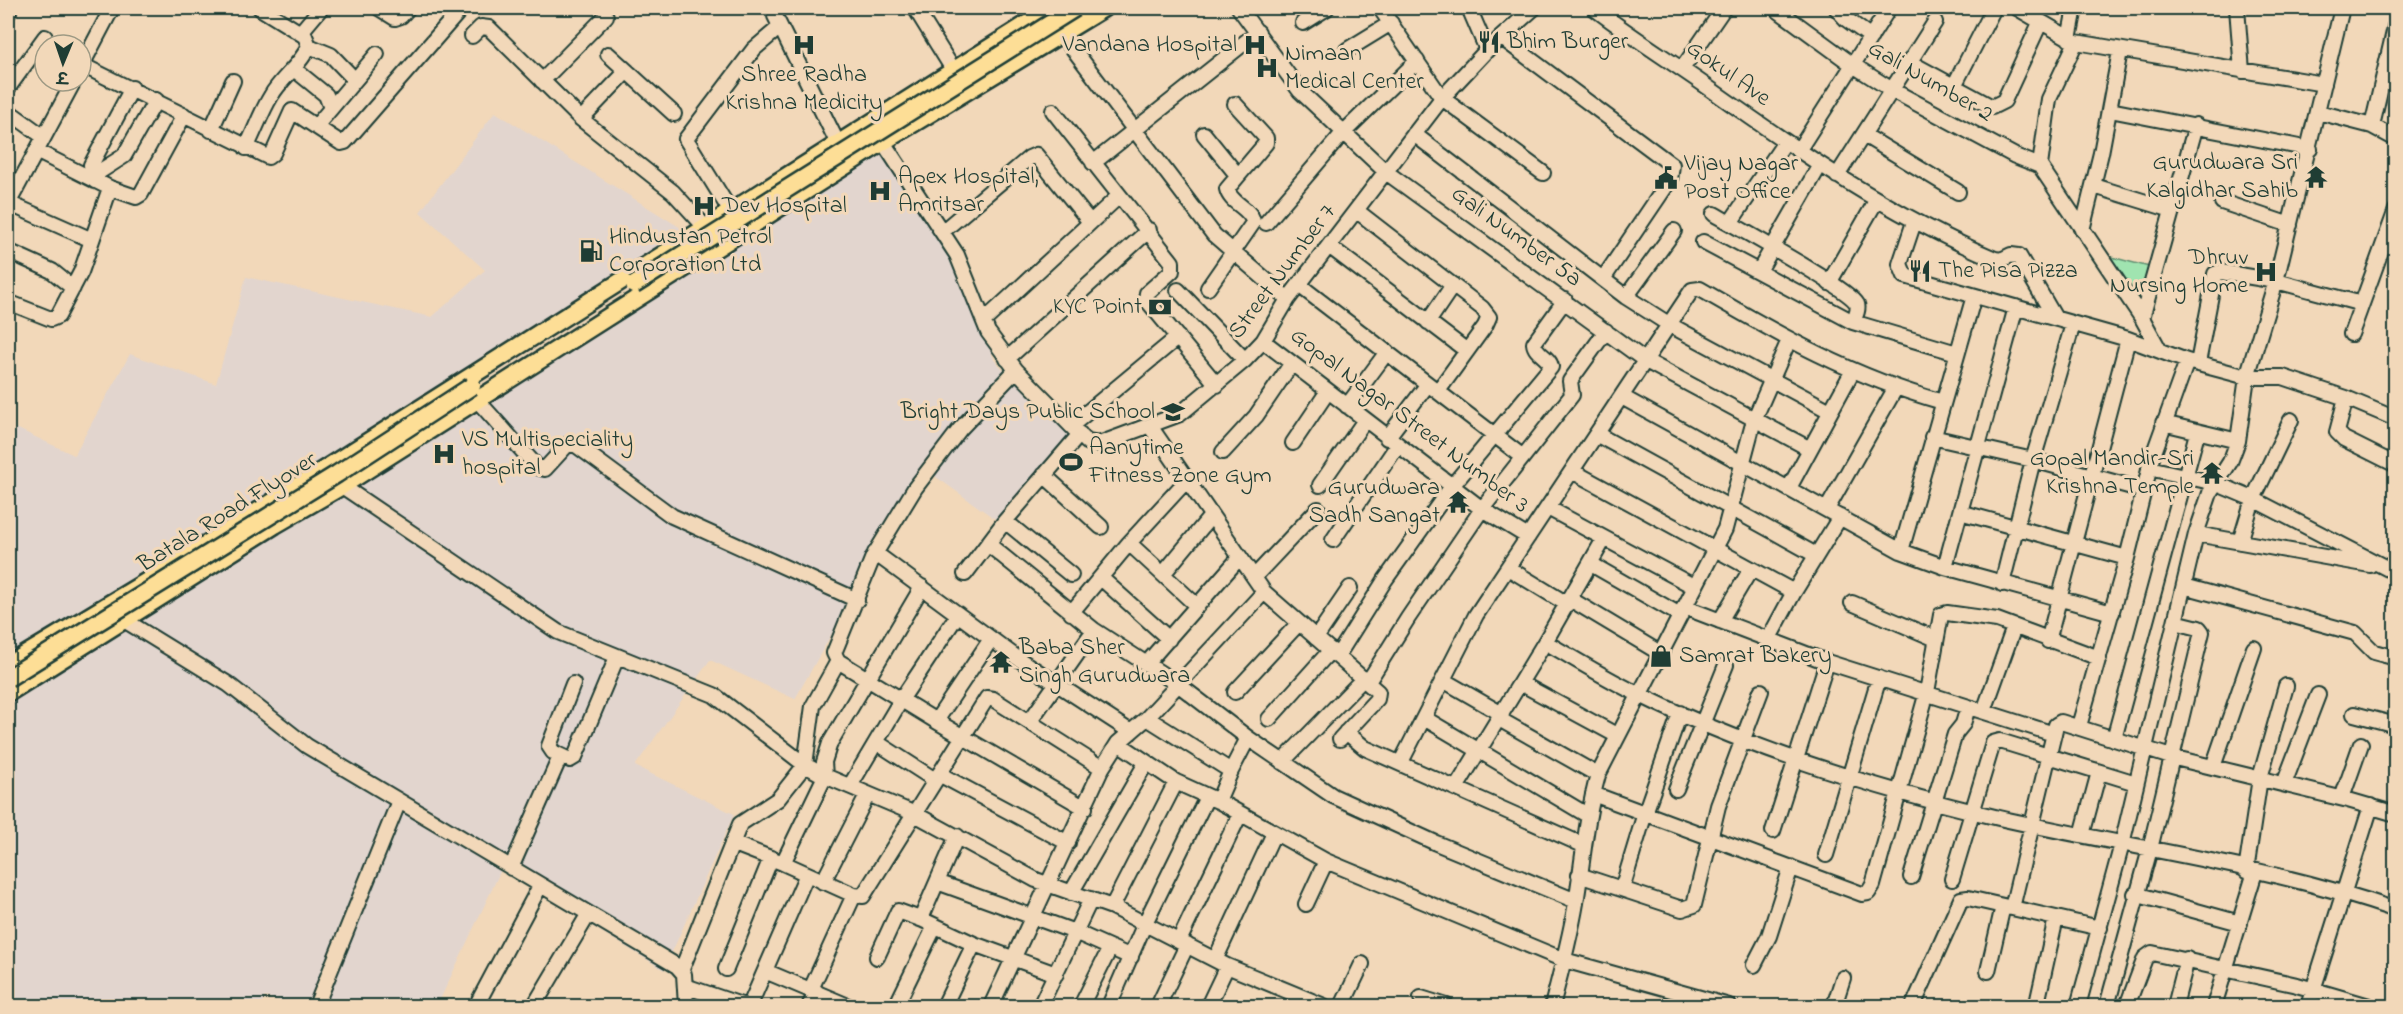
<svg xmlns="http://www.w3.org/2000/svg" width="2403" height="1014" font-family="'Indie Flower','Playpen Sans Deva',sans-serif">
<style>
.built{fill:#e2d5ce}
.green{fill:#a0e4b0;stroke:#609072;stroke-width:1.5}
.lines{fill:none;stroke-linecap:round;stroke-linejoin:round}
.minor-casing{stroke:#1f3d34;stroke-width:18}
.major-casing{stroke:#1f3d34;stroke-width:21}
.minor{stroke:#f2d8b9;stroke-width:14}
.major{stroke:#fdde96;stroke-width:16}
.major-bridge-casing{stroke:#1f3d34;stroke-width:21;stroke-linecap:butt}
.major-bridge{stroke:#fdde96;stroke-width:16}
.labels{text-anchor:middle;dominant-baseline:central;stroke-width:6;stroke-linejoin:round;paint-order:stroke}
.poi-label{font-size:24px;fill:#1f3d34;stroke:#f2d8b9;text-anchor:start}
.street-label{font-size:24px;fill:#1f3d34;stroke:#f2d8b9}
</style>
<rect width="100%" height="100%" fill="#f2d8b9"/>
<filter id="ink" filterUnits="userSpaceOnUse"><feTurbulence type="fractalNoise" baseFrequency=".0167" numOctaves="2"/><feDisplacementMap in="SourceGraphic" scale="12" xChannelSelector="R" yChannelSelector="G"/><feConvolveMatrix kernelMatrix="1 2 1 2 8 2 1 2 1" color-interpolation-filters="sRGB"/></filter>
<g filter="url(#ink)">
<!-- built -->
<path class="built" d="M495,112L689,233L8,655V445L16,428L74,455L130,354L216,384L246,277L432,317L485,270L420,212Z
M886,150L957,254L994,360L1078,445L1005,526L932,474L872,562L795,699L710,660L635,766L734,814L664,970L501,870L437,1006H300L265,997L260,1006H8V705Z"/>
<!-- green -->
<path class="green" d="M2108,256L2153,268L2140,308Z"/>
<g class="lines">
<!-- minor casing -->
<g class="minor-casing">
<path id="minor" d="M379,8L395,18L401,16L408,8
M774,8L775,16L842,152
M915,8L954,71
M1239,8L1300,91L1386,172L1646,361L1810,449
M1380,8L1442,98L1543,173
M1469,8L1487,50
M1594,8C1630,36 1669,60 1706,86C1799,152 1890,215 1995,259L2001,260L2011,255L2019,256L2055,318
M1775,8L1853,65L1892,90L2015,156L2040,166
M1836,8L1846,19L1871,37
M2017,8L2076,42L2324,84
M2237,8L2242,71
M8,13L9,11
M1303,23L1327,8
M300,33L321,8
M1062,34L1214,235L1288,299
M472,36L481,27L489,28L581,119L673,192L706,228
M1502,38L1672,165L1670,180L1603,279
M2069,39L2075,8
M2076,42L2049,99L2040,166L2142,318L2160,351
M309,46L331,55L355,80
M1347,50L1391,23
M608,54L674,114
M1909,62L1992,107L2004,101L2040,23
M82,65L268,157L273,153L292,111L341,143L345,142L462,8
M81,67L112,8
M294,69L326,95L331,108
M1682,69L1724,8
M542,81L606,16
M1954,86L1994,8
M8,88L45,37
M2110,110L2310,149
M8,111L44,137
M1053,111L1172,262V271L1147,293L1146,299L1217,385
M2318,112L2372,126L2396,139
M581,119L627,71
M317,125L377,54
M2372,126L2396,23
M211,130L233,81
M1204,134L1238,176
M1414,134L1626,297L1670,325L1830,411
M1864,135L1958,192
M883,142L957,255L988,332L1016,370L1087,442L1099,444L1180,414L1245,360L1263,341L1288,299L1442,98L1487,50L1534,8
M246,148C255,131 261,112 271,96C281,78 300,66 309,46L305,36L260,8
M36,151L110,188L136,197L141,194L184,115
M1798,151L1889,8
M1093,163L1258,32
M91,165L132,88
M1837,176L1935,22
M95,181L99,172L124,156L156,100
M2094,186L2172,210
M2222,202L2290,225
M8,203L92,240
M8,204L74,81
M1357,211L1482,308L1489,317L1485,326L1438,391
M731,212L686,139L754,49L780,27
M1714,214C1736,227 1850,289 1857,304C1859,309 1855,317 1853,322
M1914,222L1900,264L1905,276L2128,339L2187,361L2247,377H2283L2346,398L2396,419
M1266,223L1343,133L1417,61
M1730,223L1785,142
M2082,230L2101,153L2120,51
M943,231L1029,158L1036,155L1090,222
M1703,242L1853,322L1957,353
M1329,246L1467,351
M8,251L52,271L73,288
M1759,271L1820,165
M1829,283L1876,201
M1299,285L1523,457
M1208,288L1253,223C1253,209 1230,204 1227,189L1266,143V138L1235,104
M1178,290L1245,360
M1626,297L1674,231
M8,302L51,319L58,316L81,272L110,188
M2142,318L2196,125
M984,321L1119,196
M1428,322L1453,285
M2351,334L2396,210
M1263,341L1482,509L1528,537
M1007,359L1149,230
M2198,363L2215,274L2221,272L2276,281L2362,304
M1016,370L960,429L915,488L873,557L834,653L838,661L936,721L1085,808
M1622,397L1901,551L1945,567L2112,613
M2346,398L2337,432L2344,439L2396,465
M478,401L537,467L545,469L567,445H576L672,516L857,600
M1347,406L1387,352
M2163,423L2238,441
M1072,425L1178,337
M1150,426L1264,592L1378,692L1377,699L1340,739
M1598,435L1816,555
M1932,437L2033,460L2143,490
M1387,438L1428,384
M1293,443L1328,391
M1223,452L1256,416L1292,363
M2149,468L2215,483L2253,499L2396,573
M1572,471L1794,592
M1044,475L1101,527
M1320,485L1365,420
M342,486L558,632L714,695L805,765L825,776L913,813L1036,880L1112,907L1227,966L1324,1006
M1789,488L1852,372
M1548,508L1695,587
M1827,509L1895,389
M1960,512L2127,558
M1005,521L1071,575
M2196,534L2370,565
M1333,540L1397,446
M2240,542L2253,499L2291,420
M1129,543L1197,606
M988,544L1094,630L1179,685L1248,738L1333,796L1436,843L1576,901
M1901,551L1974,296
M875,553L1017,658L1131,732
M1591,564L1680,615
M1945,567L2016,307
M1508,568L1567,604
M965,574L1005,521L1080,434
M1163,574L1211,516
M1254,577L1318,509
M1101,578L1169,639
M2002,584L2033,460L2073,324
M2184,586L2355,633L2374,652L2396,658
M1570,599L1660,653
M1852,603L1936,639
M1684,607L1827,662L2054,734
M1071,613L1129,543L1187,480
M116,615L228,684L307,746L677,966L684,974L686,1006
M1720,621L1751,569
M1316,638L1350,588
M1768,640L1794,592L1840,517
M2048,641L2128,339
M1545,642C1577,660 1608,680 1640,695C1753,751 1877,789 1999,818C2131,848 2267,865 2396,910
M1338,655L1385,580L1452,486L1551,367C1550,357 1535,354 1534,343L1565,300
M1147,663L1240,557
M1443,680L1502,714
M1368,682L1408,618L1482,509L1572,395L1570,381L1606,331
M1520,683L1618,736
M573,684L549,746L553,752L570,760L575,757L617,657
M1235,692L1299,623
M1984,711L2014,627
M2354,714L2396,725
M1147,718L1231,771L1248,738
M1424,718L1587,815
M1269,719L1331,650
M1499,719L1598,775
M936,721L991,639
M1030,721L1094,630
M2079,726L2127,558L2152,458L2187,361
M1346,732L1365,748L1583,845
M2114,739L2197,433
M876,742L935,780
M1118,743L1176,782L1218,801L1326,861L1564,960L1729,1006
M1282,762L1364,678
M1401,762L1476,615L1692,290L1700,289C1781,336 1852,377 1943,402
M2213,767L2254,648
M939,774L1068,843
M2284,784L2318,695
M850,786L901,700L958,614
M1456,788L1545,642L1604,539
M1676,789L1726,665
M1593,794L1862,894L1868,893L1873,885L1927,692L1941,615L1947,613L1997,620L2099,658
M2342,798L2361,744
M1218,801L1231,771
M1773,831L1827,662
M2082,835L2099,772
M957,836L923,914V920L974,944L1056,974
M732,843L783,863L854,895L863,896L987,698L993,699L1102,768L1118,743L1147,718L1264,592
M1826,855L1879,678
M783,863L825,776L824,762L830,743L922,587
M511,868L560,757
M2246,871L2260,778L2286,686
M1579,875L1682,909L1694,905L1718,806L1761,691
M1911,877L1955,734L1963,724L1968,707
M1952,879L1993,743L2000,741L2136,783
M823,882L868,794
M937,882L1075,932L1131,957
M1622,889L1645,813L1680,713
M1071,893L1146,763
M2135,894L2240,923
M1306,904L1326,861
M1112,907L1176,782
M2012,908L2056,725L2061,722L2171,757L2348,800L2396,814
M1179,941L1240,814
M877,957L898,911L923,920
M1216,958L1274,833
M1754,965L1769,936L1791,867
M682,969L740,824L778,799L805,765L813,706L838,661
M726,969L771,858
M765,971L848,1006
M1988,971L2003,906
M685,986L741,1005H750L807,874
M811,989L854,895
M1421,998L1447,1006
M2038,999L2056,918
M316,1006L399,801
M476,1006L540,886
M534,1006L588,915
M809,1006L817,992
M896,1006L935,926
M944,1006L974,944
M991,1006L1102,768
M1040,1006L1091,899
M1081,1006L1110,948
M1109,1006L1145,923L1207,797
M1158,1006L1187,945
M1208,1006L1227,966
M1342,1006L1362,964
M1552,1006C1561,972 1570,938 1576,903C1583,860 1586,818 1598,775L1725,529L1754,420L1789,340
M1834,1006L1843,978
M1913,1006L1961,899L1968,898L2100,928
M2078,1006L2122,844L2196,534L2210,493L2230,462L2238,441L2247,377L2276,281L2342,8
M2107,1006L2150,849L2202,632L2199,628L2175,622
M2127,1006L2145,958L2152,953L2297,985L2369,1006
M2175,1006L2187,959
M2214,1006L2255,872
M2308,1006L2371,806"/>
</g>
<!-- major casing -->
<g class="major-casing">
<path id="major" d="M8,665L162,572L1052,8
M8,693L275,525L342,486L883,142L1104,8"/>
</g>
<!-- minor -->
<use href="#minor" class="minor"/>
<!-- major -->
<use href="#major" class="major"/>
<!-- major-bridge casing -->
<g class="major-bridge-casing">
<path id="major-bridge" d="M634,285L1075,8
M8,678L337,474L472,386"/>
</g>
<!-- major-bridge -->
<use href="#major-bridge" class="major-bridge"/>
</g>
</g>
<!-- icons -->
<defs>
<g id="restaurant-bare" transform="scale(1.8)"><path d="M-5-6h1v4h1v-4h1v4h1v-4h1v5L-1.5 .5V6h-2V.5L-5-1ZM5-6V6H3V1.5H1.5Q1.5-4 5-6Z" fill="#1f3d34" stroke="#f2d8b9" stroke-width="2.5" paint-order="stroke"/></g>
<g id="hospital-bare" transform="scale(1.8)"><path d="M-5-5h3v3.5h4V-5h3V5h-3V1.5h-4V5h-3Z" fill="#1f3d34" stroke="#f2d8b9" stroke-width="2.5" paint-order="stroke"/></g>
<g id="temple-bare" transform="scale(1.8)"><path d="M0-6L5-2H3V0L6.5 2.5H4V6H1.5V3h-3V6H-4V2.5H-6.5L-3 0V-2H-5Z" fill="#1f3d34" stroke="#f2d8b9" stroke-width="2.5" paint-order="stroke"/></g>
<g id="civic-bare" transform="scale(1.8)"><path d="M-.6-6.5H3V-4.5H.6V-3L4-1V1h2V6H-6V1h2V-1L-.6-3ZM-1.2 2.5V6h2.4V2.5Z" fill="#1f3d34" stroke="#f2d8b9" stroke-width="2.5" paint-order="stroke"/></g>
<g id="fuel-bare" transform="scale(1.8)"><path d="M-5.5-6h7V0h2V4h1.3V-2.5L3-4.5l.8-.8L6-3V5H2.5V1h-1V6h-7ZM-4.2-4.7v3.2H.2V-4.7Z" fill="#1f3d34" stroke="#f2d8b9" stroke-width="2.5" paint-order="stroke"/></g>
<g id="bank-bare" transform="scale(1.8)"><path d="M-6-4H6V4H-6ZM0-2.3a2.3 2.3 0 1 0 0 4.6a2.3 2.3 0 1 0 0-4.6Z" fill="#1f3d34" stroke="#f2d8b9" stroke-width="2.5" paint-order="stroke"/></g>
<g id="school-bare" transform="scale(1.8)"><path d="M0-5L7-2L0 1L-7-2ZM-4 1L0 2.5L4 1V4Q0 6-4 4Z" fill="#1f3d34" stroke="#f2d8b9" stroke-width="2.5" paint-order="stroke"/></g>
<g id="stadium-bare" transform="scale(1.8)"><path d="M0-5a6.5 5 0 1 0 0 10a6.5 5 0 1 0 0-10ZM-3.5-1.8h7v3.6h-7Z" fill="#1f3d34" stroke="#f2d8b9" stroke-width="2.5" paint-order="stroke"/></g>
<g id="shop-bare" transform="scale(1.8)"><path d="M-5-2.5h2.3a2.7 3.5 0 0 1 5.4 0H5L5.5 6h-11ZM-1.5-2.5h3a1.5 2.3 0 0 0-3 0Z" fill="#1f3d34" stroke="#f2d8b9" stroke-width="2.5" paint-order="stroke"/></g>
</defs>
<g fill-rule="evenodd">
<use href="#restaurant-bare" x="1489" y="42"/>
<use href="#hospital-bare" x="804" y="45"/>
<use href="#hospital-bare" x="1255" y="45"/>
<use href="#hospital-bare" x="1267" y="68"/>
<use href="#temple-bare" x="2316" y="177"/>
<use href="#civic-bare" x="1666" y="178"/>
<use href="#hospital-bare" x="880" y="191"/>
<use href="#hospital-bare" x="704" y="206"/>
<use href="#fuel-bare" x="591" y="251"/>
<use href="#restaurant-bare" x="1920" y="271"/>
<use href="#hospital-bare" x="2266" y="272"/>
<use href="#bank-bare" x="1160" y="307"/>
<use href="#school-bare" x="1173" y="412"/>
<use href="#hospital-bare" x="444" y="454"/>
<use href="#stadium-bare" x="1071" y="462"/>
<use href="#temple-bare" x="2212" y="473"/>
<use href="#temple-bare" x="1458" y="502"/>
<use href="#shop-bare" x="1661" y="656"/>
<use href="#temple-bare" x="1001" y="662"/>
</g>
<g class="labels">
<!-- poi labels -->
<g class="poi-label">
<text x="1507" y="42">Bhim Burger</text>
<text x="1237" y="45" text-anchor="end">Vandana Hospital</text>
<text x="1285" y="54">Nimaan<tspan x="1285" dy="28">Medical Center</tspan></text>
<text x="804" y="75" text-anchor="middle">Shree Radha<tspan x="804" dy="28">Krishna Medicity</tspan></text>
<text x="2298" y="163" text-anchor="end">Gurudwara Sri<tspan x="2298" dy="28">Kalgidhar Sahib</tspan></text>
<text x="1684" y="164">Vijay Nagar<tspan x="1684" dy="28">Post Office</tspan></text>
<text x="898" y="177">Apex Hospital,<tspan x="898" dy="28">Amritsar</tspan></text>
<text x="722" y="206">Dev Hospital</text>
<text x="609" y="237">Hindustan Petrol<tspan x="609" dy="28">Corporation Ltd</tspan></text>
<text x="2248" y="258" text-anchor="end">Dhruv<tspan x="2248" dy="28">Nursing Home</tspan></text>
<text x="1938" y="271">The Pisa Pizza</text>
<text x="1142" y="307" text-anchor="end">KYC Point</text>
<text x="1155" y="412" text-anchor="end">Bright Days Public School</text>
<text x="462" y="440">VS Multispeciality<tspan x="462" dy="28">hospital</tspan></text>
<text x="1089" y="448">Aanytime<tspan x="1089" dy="28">Fitness Zone Gym</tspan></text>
<text x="2194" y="459" text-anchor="end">Gopal Mandir-Sri<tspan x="2194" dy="28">Krishna Temple</tspan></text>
<text x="1440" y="488" text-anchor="end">Gurudwara<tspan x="1440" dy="28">Sadh Sangat</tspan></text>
<text x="1019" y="648">Baba Sher<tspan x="1019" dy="28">Singh Gurudwara</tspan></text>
<text x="1679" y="656">Samrat Bakery</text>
</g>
<!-- street labels -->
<g class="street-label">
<text transform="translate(1728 74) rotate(35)">Gokul Ave</text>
<text transform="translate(1930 82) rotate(30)">Gali Number 2</text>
<text transform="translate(1516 237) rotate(36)">Gali Number 5a</text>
<text transform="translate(1283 272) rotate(-53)">Street Number 7</text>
<text transform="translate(1409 421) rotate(37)">Gopal Nagar Street Number 3</text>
<text transform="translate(228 513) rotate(-32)">Batala Road Flyover</text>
</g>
</g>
<!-- margin -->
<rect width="2403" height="1014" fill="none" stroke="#f2d8b9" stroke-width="30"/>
<rect x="15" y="15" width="2373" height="984" fill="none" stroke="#1f3d34" stroke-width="2" filter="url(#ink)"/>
<!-- north arrow -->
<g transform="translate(63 63) rotate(182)"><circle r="28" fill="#f2d8b9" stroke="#9e9a84" stroke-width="1.5"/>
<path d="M0-4.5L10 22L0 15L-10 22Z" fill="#1f3d34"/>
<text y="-9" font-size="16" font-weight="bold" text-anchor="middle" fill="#1f3d34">उ</text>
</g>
</svg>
